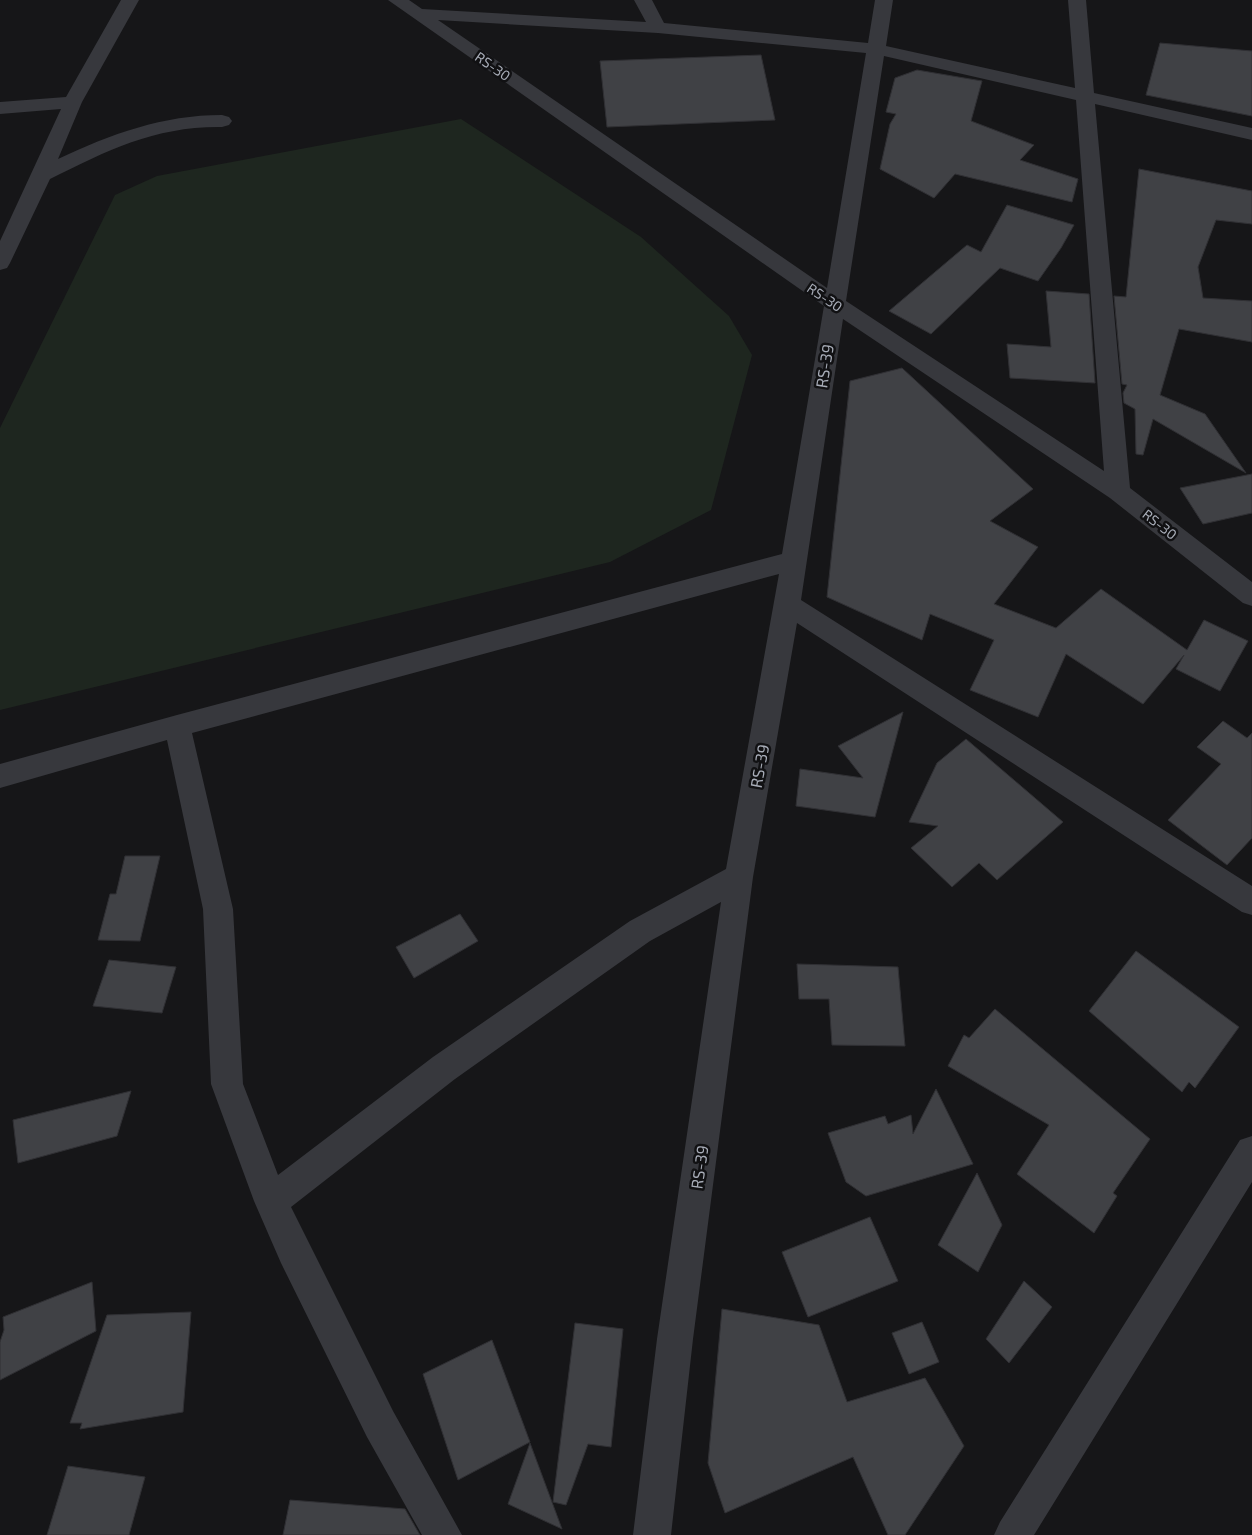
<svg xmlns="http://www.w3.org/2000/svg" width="1252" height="1535" font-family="'Exo 2',sans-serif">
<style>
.green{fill:#1e261f}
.building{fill:#404145;stroke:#303034}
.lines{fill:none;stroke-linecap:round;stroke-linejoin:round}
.minor{fill:#37383d;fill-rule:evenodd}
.labels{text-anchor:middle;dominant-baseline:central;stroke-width:5;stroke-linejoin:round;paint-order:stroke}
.far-street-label{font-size:14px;fill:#a8adb8;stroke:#111113}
.street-label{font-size:16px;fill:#a8adb8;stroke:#111113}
</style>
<rect width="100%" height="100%" fill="#161618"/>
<!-- green -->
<path class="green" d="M461,119L641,237L729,316L752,355L711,510L610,562L0,710V428L115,195L157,176Z"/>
<!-- building -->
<path class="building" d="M1160,43L1252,51V116L1146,95Z
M761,55L775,120L607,127L600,61Z
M917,70L982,81L971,121L1034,145L1020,160L1078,179L1072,202L955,174L934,198L880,169L890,124L896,114L886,112L895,78Z
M1139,169L1252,191V224L1216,220L1198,267L1203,298L1252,301V342L1179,329L1160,395L1205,414L1246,473L1153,419L1143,455L1136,454L1135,409L1124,403L1123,393L1127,385L1122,384L1114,296L1126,297Z
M1007,205L1074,225L1061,248L1038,281L1000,268L931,334L889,311L967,245L981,252Z
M1046,291L1089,294L1095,383L1010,378L1007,344L1051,347Z
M902,368L1033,489L990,521L1038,547L994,604L1056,628L1101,589L1187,650L1204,620L1248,641L1220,691L1176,669L1184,655L1143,704L1066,654L1038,717L970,690L994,640L930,614L922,640L827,597L850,381Z
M1252,474V513L1203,524L1180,488Z
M903,712L875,817L796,806L800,769L863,778L838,746Z
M1223,721L1247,738L1252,733V838L1227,865L1168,820L1221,764L1197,747Z
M966,739L1063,822L997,880L979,863L952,887L911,848L938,826L909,822L937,763Z
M125,856H160L140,941L98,940L110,894H116Z
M460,914L478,941L414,978L396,947Z
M1136,951L1239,1027L1195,1088L1189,1082L1182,1092L1089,1011Z
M109,960L176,967L162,1013L93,1006Z
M797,964L898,967L905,1046L832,1045L829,999H799Z
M995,1009L1150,1139L1113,1193L1117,1196L1094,1233L1017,1174L1049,1125L948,1066L964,1035L969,1038Z
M936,1089L973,1164L866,1196L846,1182L828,1133L885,1116L888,1124L911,1115L913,1134Z
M131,1091L117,1136L18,1163L13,1120Z
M977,1173L1002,1225L978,1272L938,1245Z
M870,1217L898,1281L808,1317L782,1252Z
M1024,1281L1052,1307L1009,1363L986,1339Z
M92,1282L96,1331L0,1380V1342L4,1330L3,1317Z
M722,1309L819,1325L847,1402L925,1378L964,1446L905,1535H888L853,1457L725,1513L708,1463Z
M191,1312L183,1412L80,1429L82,1423H70L107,1315Z
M922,1322L939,1362L909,1374L892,1333Z
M575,1323L623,1329L611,1447L588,1444L566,1505L553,1502Z
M492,1340L530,1442L458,1480L423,1374Z
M530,1443L562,1529L508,1504Z
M68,1466L145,1477L129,1535H47Z
M290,1500L405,1509L420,1535H283Z"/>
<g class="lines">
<!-- minor -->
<path class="minor" d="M121,0H139L82,102L58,159C111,134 163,115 222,115L229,117L232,121L229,125L222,127C156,126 108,150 50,179L10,263L7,268L0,270V241L61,109L0,114V102L66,97Z
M388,0H409L422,9L646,22L634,0H652L664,23L868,43L875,0H893L886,46L1075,88L1068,0H1086L1094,93L1252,128V140L1095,104L1130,488L1252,582V606L1243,603L1110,498L843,319L801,600L1252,886V915L1242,912L797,623L753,877L693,1339L671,1535H633L657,1339L721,902L650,941L455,1079L291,1207L393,1411L462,1535H422L367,1437L281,1263L254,1201L211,1084L203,909L167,740L0,788V764L177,715L782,554L824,306ZM438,20L658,33L866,53L827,288ZM884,56L1076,100L1104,471L846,301ZM779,574L726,869L630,921L433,1057L278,1175L243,1084L233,909L192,733Z
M1252,1136V1182L1034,1535H994L1000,1522L1240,1140Z"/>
</g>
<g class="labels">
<!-- far-street labels -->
<g class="far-street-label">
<text transform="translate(493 66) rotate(35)">RS-30</text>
<text transform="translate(825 297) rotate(34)">RS-30</text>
<text transform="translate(1160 524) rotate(38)">RS-30</text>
</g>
<!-- street labels -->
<g class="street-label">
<text transform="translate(824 366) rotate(-81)">RS-39</text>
<text transform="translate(759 766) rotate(-80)">RS-39</text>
<text transform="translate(699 1167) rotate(-82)">RS-39</text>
</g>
</g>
</svg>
